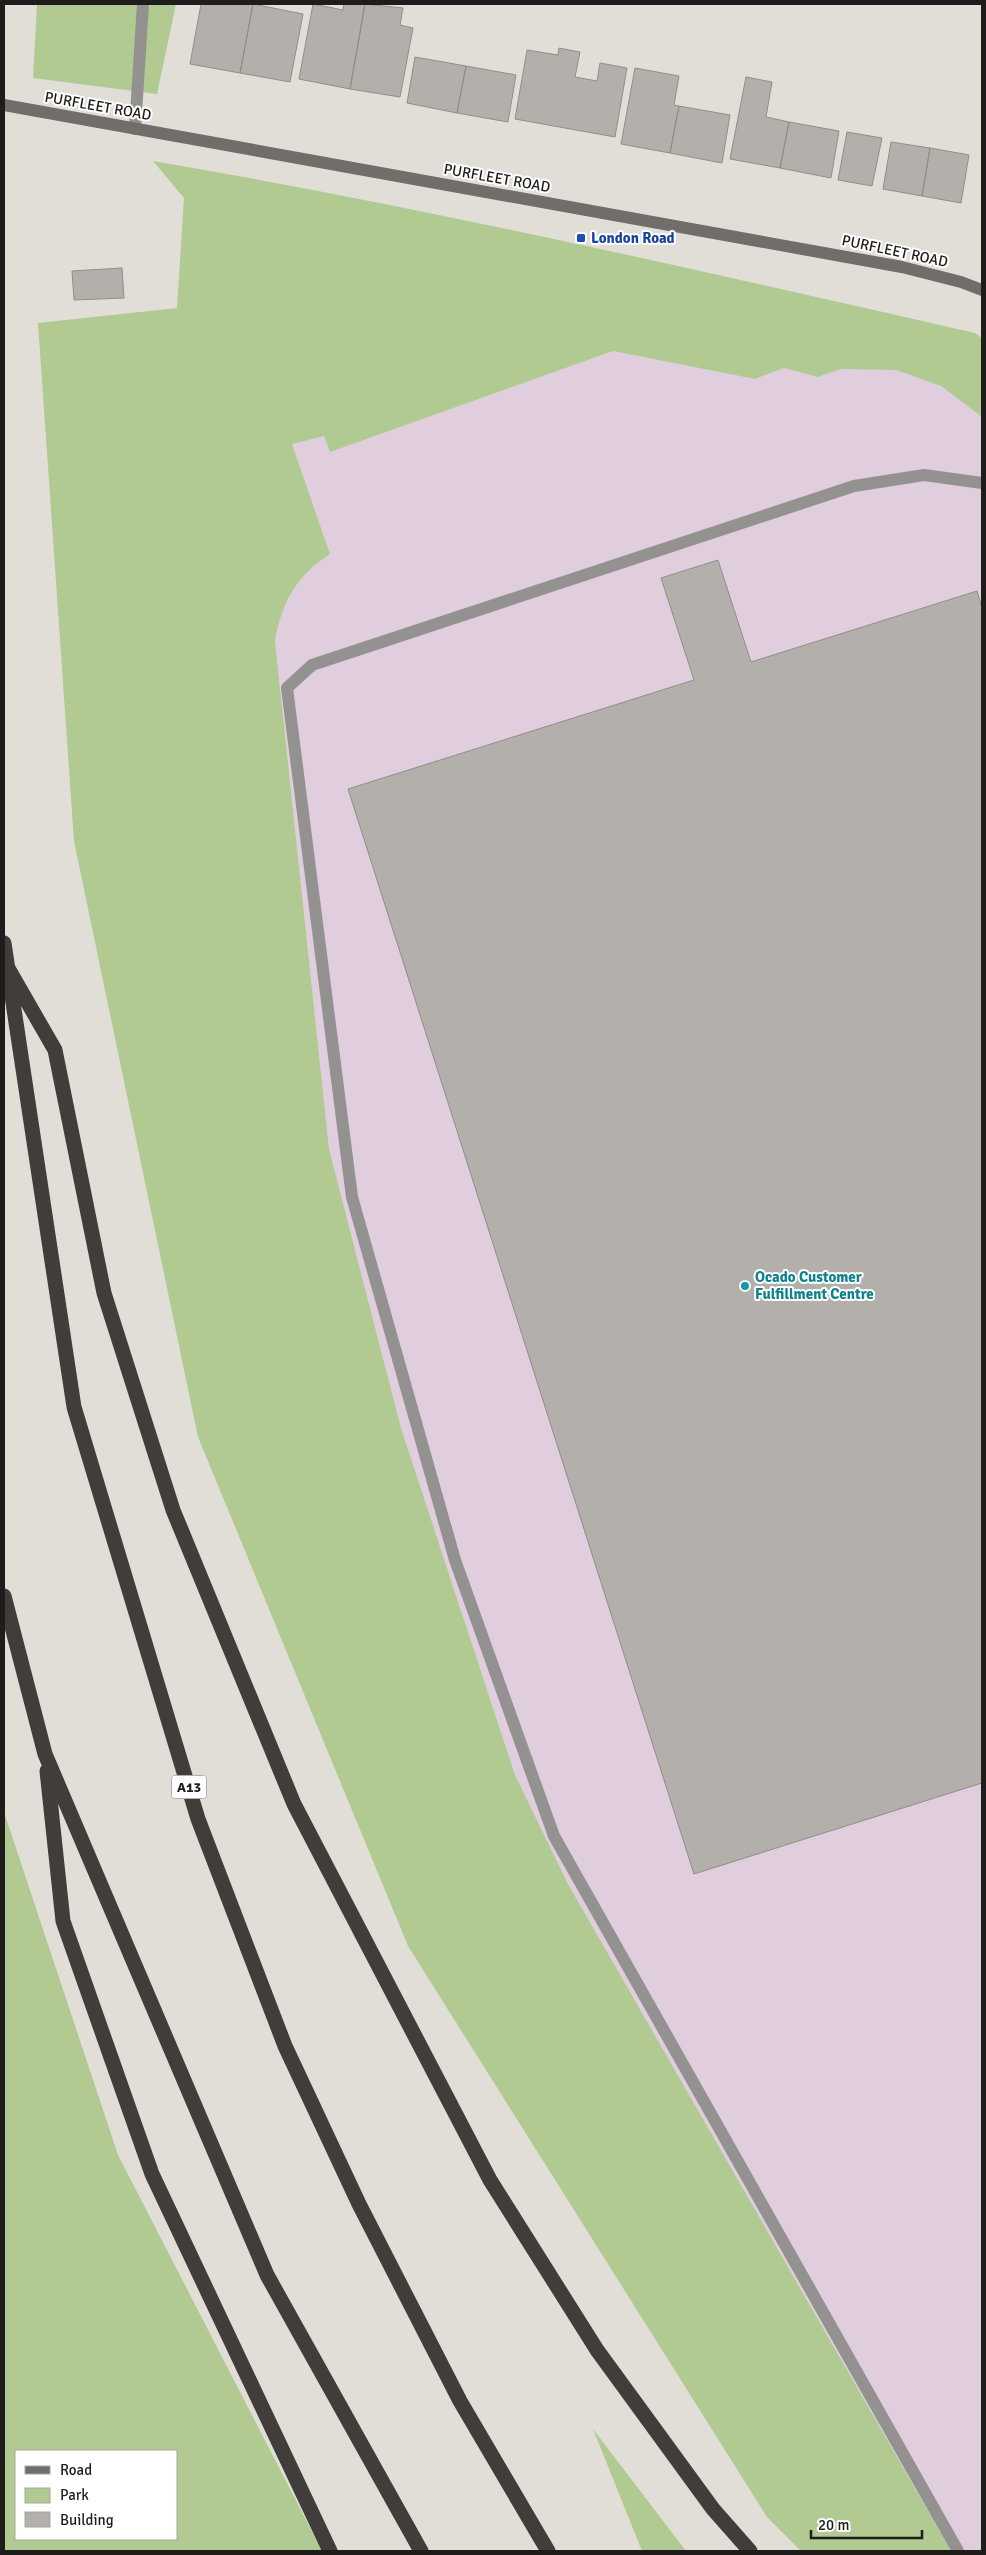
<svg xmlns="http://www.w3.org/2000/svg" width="986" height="2555" font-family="Signika,sans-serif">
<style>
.industrial{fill:#e0cedf}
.green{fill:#b0ca91;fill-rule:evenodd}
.building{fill:#b3afaa;stroke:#918e89}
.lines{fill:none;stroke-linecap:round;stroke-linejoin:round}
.lane{stroke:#949290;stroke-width:12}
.secondary{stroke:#706d6a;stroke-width:12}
.highway{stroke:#413d3a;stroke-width:15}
.transit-dot{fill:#1a4fb4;stroke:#fff;stroke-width:2}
.culture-dot{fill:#0f9aa8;stroke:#fff;stroke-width:2}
.labels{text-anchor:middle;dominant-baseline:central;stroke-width:4;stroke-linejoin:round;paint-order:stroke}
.shield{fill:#fff;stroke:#62615f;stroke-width:1}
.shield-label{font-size:14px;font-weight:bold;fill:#1e1d1b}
.street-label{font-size:15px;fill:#1e1d1b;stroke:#fff}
.transit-label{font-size:15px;font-weight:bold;fill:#164399;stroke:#fff;text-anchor:start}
.culture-label{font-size:15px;font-weight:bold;fill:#0d838f;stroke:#fff;text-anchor:start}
</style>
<rect width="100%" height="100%" fill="#e1ded8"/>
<!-- industrial -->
<path class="industrial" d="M613,351L755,379L784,368L818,377L841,369L896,370L941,386L982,417V2551H951L568,1884L515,1775L401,1428L329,1149L275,641L280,614L296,583L316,562L330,553L292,444L324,436L330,452Z"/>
<!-- green -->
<path class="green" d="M37,4H176L157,94L33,78Z
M153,161C429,208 702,271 975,333L982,338V417L941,386L896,370L841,369L818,377L784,368L755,379L613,351L330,452L324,436L292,444L330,554C296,576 282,602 275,641L329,1149L401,1428L515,1775L568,1884L951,2551H801L767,2517L408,1946L198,1437L74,841L38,323L177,308L184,198Z
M4,1812L118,2155L322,2551H4ZM16,2451H176V2539H16Z
M593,2429L686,2551H642Z"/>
<!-- building -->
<path class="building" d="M201,4H253L240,73L190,64Z
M253,4L303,14L290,82L240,73Z
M313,4L343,10L344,4H365L350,89L299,79Z
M365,4L403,8L400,25L413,28L400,97L350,89Z
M559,48L580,52L575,77L597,81L600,63L627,68L615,137L515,119L527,50L558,55Z
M415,57L466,66L457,113L407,103Z
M466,66L516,75L508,122L457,113Z
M635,68L679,76L674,105L679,106L670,153L621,144Z
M746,77L772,82L766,117L789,122L780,168L730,159Z
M679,106L730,115L722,163L670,153Z
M789,122L839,131L831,178L780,168Z
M847,132L882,138L872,186L838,180Z
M891,142L930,148L922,196L883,189Z
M930,148L969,155L961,203L922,196Z
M122,268L124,298L74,300L72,271Z
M718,560L751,662L977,591L982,608V1783L694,1874L348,789L694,680L661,578Z"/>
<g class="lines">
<!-- lane -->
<path class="lane" d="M135,129L143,4
M958,2551L554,1836L455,1560L352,1197L287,688L312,665L854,486L924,475L982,483"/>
<!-- secondary -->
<path class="secondary" d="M4,105L902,267L961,282L982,290"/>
<!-- highway -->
<path class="highway" d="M4,943L74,1407L198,1819L285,2046L359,2204L460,2401L548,2551
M5,963L55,1050L104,1293L173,1510L294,1804L490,2180L597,2350L713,2509L750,2551
M4,1596L45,1754L267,2275L421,2551
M47,1771L63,1921L152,2174L330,2551"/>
</g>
<!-- markers -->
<rect class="transit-dot" x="576" y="233" width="10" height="10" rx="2.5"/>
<circle class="culture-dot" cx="745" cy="1286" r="5"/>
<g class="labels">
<!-- shield labels -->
<rect class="shield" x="171.5" y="1775.5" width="35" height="23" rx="4"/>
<g class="shield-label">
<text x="189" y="1787">A13</text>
</g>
<!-- street labels -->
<g class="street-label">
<text transform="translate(98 106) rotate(10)">PURFLEET ROAD</text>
<text transform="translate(497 178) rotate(10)">PURFLEET ROAD</text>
<text transform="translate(895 251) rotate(12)">PURFLEET ROAD</text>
</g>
<!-- transit labels -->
<g class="transit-label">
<text x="591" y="238">London Road</text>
</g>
<!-- culture labels -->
<g class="culture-label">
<text x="755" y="1277">Ocado Customer<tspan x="755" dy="17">Fulfillment Centre</tspan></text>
</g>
</g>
<!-- border -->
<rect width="986" height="2555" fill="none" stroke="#1e1d1b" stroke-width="10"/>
<!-- legend -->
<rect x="15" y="2450" width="162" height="90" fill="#ffffff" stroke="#a5a5a4"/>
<rect x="25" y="2466" width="25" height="8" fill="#706d6a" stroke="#a5a5a4"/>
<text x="60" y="2475" font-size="15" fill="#1e1d1b">Road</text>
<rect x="25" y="2488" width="25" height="15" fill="#b0ca91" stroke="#a5a5a4"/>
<text x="60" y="2500" font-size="15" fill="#1e1d1b">Park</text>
<rect x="25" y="2512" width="25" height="15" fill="#b3afaa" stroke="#a5a5a4"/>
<text x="60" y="2525" font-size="15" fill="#1e1d1b">Building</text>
<!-- scale -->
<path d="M811 2530v8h111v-8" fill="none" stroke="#1e1d1b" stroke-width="2.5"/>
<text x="818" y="2530" font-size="15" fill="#1e1d1b" stroke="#ffffff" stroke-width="4" paint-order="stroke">20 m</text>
</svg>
